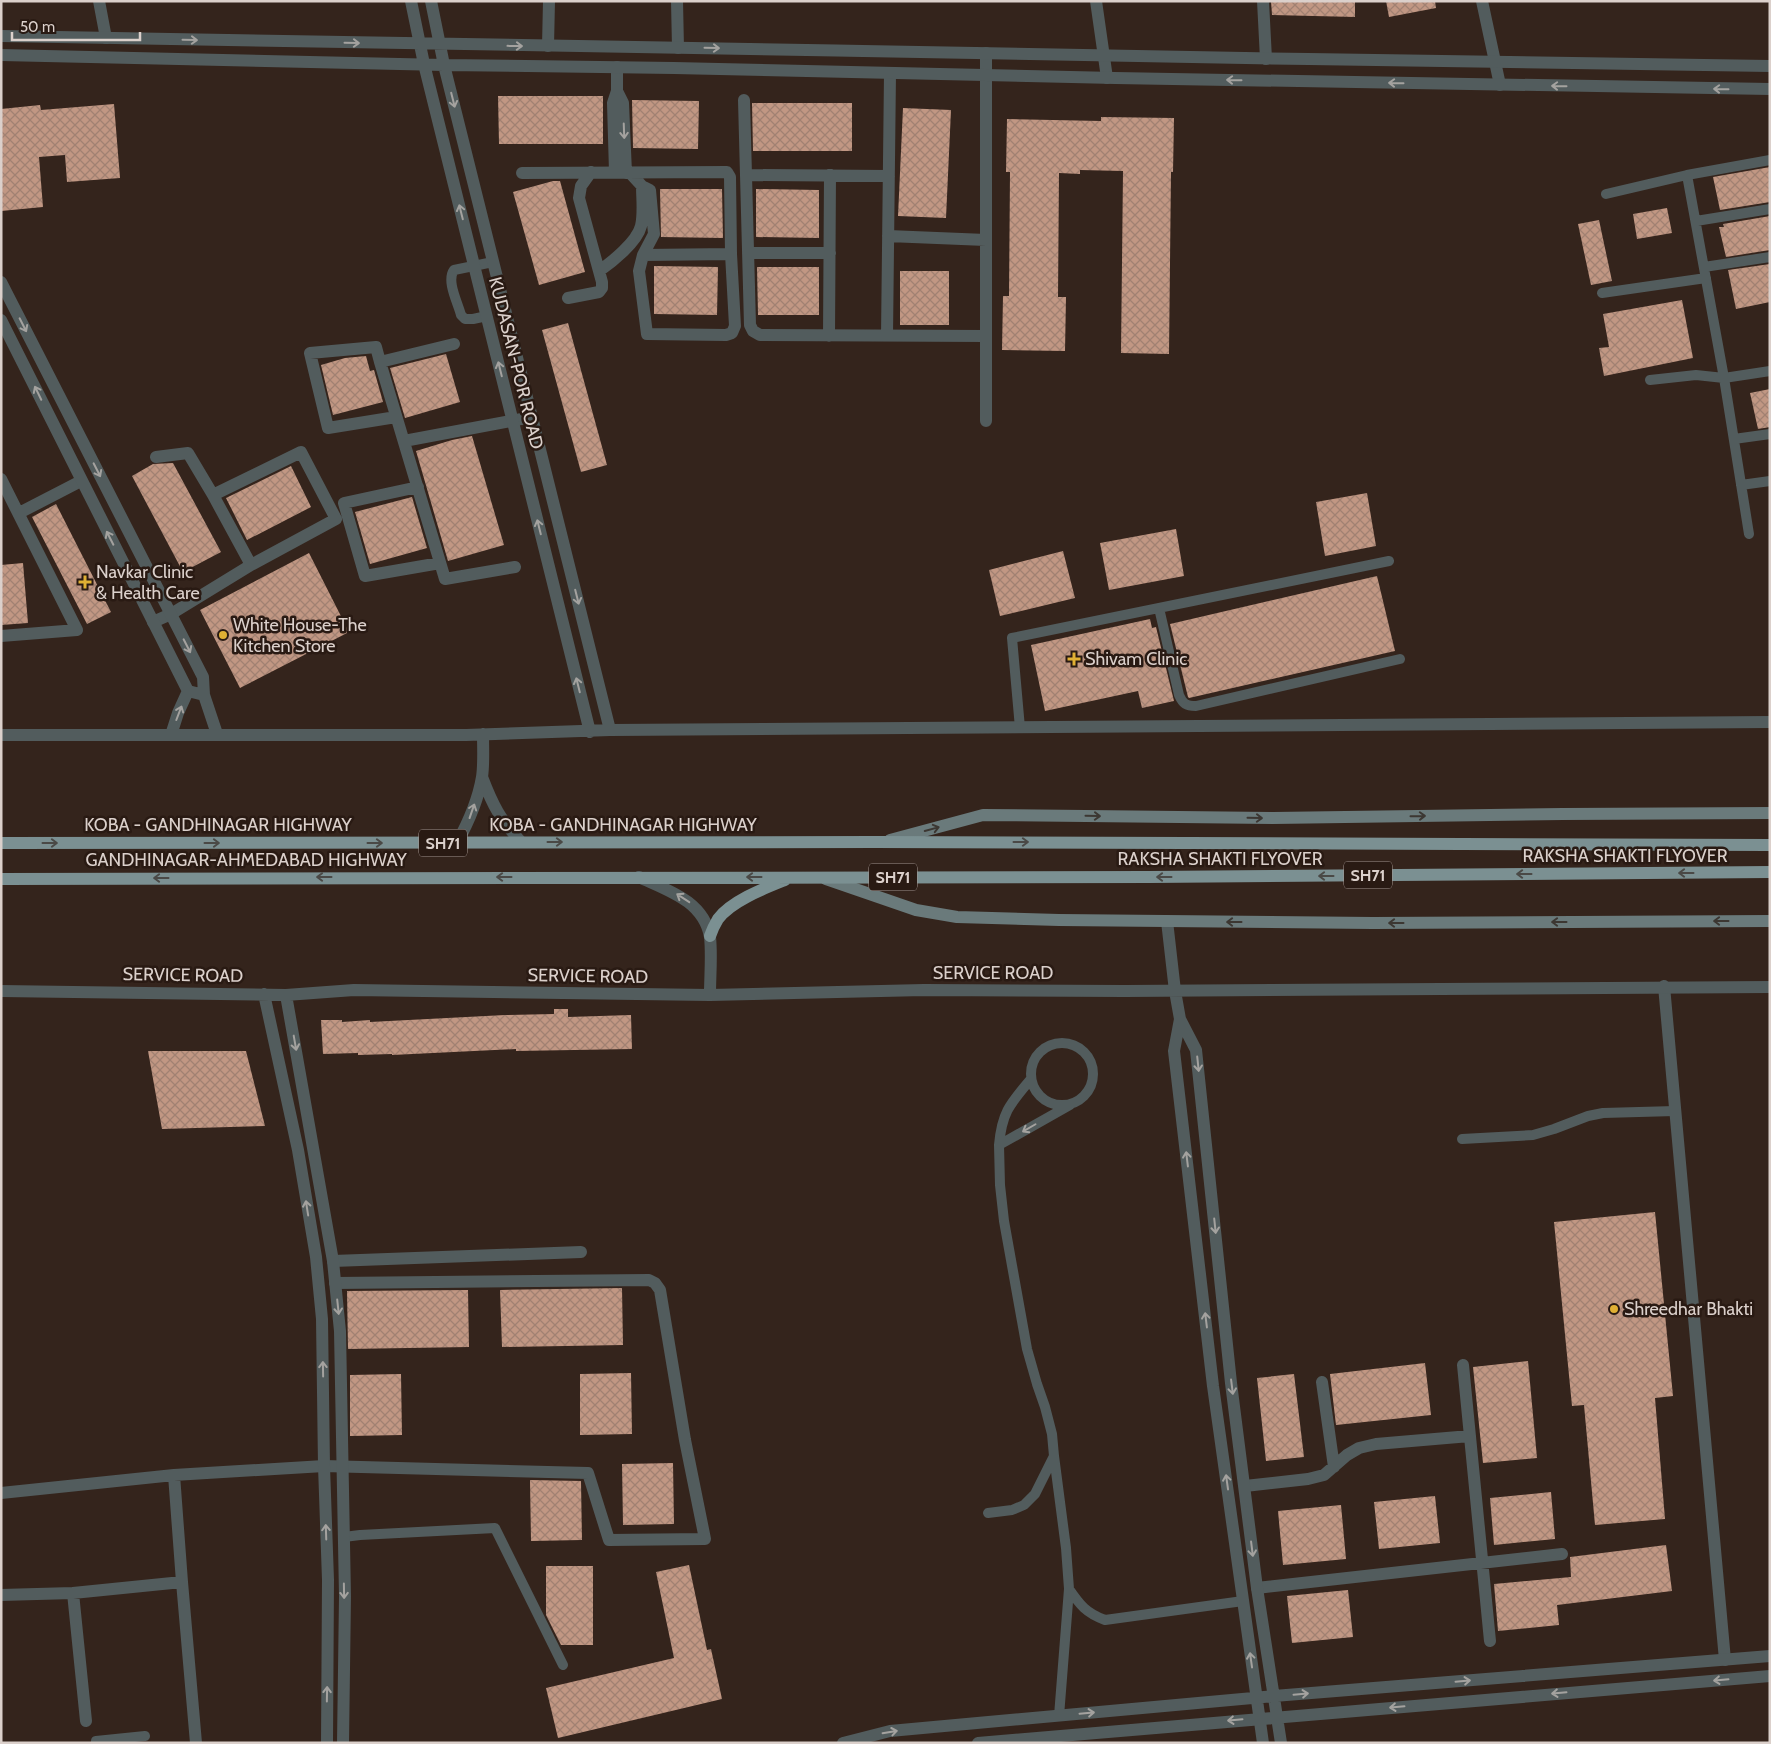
<svg xmlns="http://www.w3.org/2000/svg" width="1771" height="1744" font-family="Cabin,sans-serif">
<style>
.building{fill:url(#building-cross-hatch)}
.lines{fill:none;stroke-linecap:round;stroke-linejoin:round}
.service{stroke:#525c5d;stroke-width:10}
.minor{stroke:#525c5d;stroke-width:12}
.tertiary{stroke:#525c5d;stroke-width:12}
.secondary{stroke:#6a7a7b;stroke-width:12}
.primary{stroke:#7b9092;stroke-width:12}
.oneway{stroke:#a4a29f}
.oneway2{stroke:#3c3732}
.oneway3{stroke:#4a4946}
.poi-dot{fill:#e0b034;stroke:#291a13;stroke-width:2}
.labels{text-anchor:middle;dominant-baseline:central;stroke-width:5;stroke-linejoin:round;paint-order:stroke}
.shield{fill:#291a13;stroke:#a69994;stroke-width:1}
.shield-label{font-size:16px;font-weight:bold;fill:#dbd0cb}
.street-label{font-size:18px;fill:#dbd0cb;stroke:#291a13}
.poi-label{font-size:18px;fill:#dbd0cb;stroke:#291a13;text-anchor:start}
</style>
<defs>
<pattern id="building-cross-hatch" width="8" height="8" patternUnits="userSpaceOnUse" patternTransform="scale(1.25)"><rect width="8" height="8" fill="#c19783"/><path d="M0 0l8 8M0 8l8-8" fill="none" stroke="#a18172"/></pattern>
</defs>
<rect width="100%" height="100%" fill="#34241c"/>
<!-- building -->
<path class="building" d="M1271,1H1355V17L1272,15Z
M1386,1H1435L1436,8L1389,17Z
M498,96H603V144H499Z
M632,100L699,101L698,149L633,148Z
M752,103H852V151H753Z
M114,104L120,178L67,182L65,155L39,157L43,207L1,211V109L40,105L41,110Z
M903,108L951,110L946,218L898,216Z
M1101,117L1174,118L1173,172H1171L1169,354L1121,353L1123,171L1080,170V174L1059,173L1058,297H1066L1065,351L1002,350L1003,296H1009L1010,172H1006L1007,119L1101,121Z
M1770,167V202L1720,210L1713,177Z
M553,181H560L585,272L539,285L513,192Z
M660,189H722L723,238L661,237Z
M756,189L819,190V238L756,237Z
M1667,208L1672,233L1637,239L1633,214Z
M1770,216V250L1726,257L1719,227H1724L1723,224Z
M1599,220L1612,281L1591,285L1578,224Z
M1770,264V302L1736,309L1728,270Z
M654,266L718,267L717,315L654,314Z
M757,267H819V315H758Z
M900,271H949V325H900Z
M1682,300L1693,358L1604,376L1599,348L1609,347L1603,314Z
M568,323L607,465L581,472L542,330Z
M446,354L460,402L405,418L390,368Z
M366,356L370,371L374,370L383,402L333,415L321,365L345,358Z
M1770,389V427L1758,429L1750,393Z
M472,436L504,545L448,561L416,451L452,440Z
M173,463L221,552L183,572L132,476L153,464Z
M291,466L311,507L247,540L226,498Z
M1367,493L1376,546L1325,556L1316,502Z
M412,497L427,548L370,564L355,512Z
M56,504L111,612L87,624L32,517Z
M1176,529L1184,576L1109,590L1100,543Z
M1063,551L1075,598L1000,616L989,570Z
M309,553L349,632L240,688L200,610Z
M23,563L28,623L1,625V565Z
M1377,576L1395,651L1189,698L1188,697L1170,624Z
M1150,619L1152,628L1156,627L1174,701L1142,708L1138,691L1045,711L1031,645Z
M554,1009H568V1017L631,1015L632,1049L516,1051V1049L392,1055V1054L358,1055V1053L323,1054L321,1020H342V1022L370,1020V1022L505,1015L554,1014Z
M148,1051H246L265,1126L162,1129Z
M1655,1212L1673,1396L1655,1398L1665,1519L1595,1525L1584,1405L1572,1406L1554,1222Z
M622,1288L623,1345L502,1347L500,1290Z
M468,1290L469,1347L348,1349L347,1291Z
M1528,1361L1537,1458L1483,1463L1473,1367Z
M1425,1363L1431,1415L1336,1425L1330,1374Z
M631,1373L632,1434L580,1435V1374Z
M401,1374L402,1435L350,1436V1375Z
M1294,1374L1304,1457L1266,1461L1257,1378Z
M673,1463L674,1524L623,1525L622,1464Z
M530,1480L581,1481L582,1540L531,1541Z
M1551,1492L1555,1539L1494,1545L1490,1498Z
M1435,1496L1440,1543L1379,1549L1374,1502Z
M1341,1505L1346,1559L1283,1565L1278,1511Z
M1666,1545L1672,1591L1557,1605L1559,1625L1498,1631L1494,1584L1571,1577L1570,1557Z
M689,1565L707,1650L711,1649L722,1699L558,1738L546,1688L674,1658L656,1572Z
M546,1566H593V1645H561L546,1615Z
M1348,1590L1353,1637L1292,1643L1287,1596Z"/>
<g class="lines">
<!-- service -->
<path class="service" d="M1687,175L1724,378L1749,534
M1606,194L1687,175L1770,160
M1696,221L1770,209
M1704,267L1770,257
M1602,293L1706,278
M487,316L473,319H465L461,315C458,303 446,281 454,270L493,262
M1650,380L1696,375L1724,378L1770,371
M1734,439L1770,434
M1741,485L1770,481
M1159,608L1179,695C1183,704 1186,706 1196,706L1400,659
M1020,728L1012,638L1389,561
M1031 1074a31 31 0 1 1 62 0a31 31 0 1 1-62 0Z
M1031,1079C1010,1104 1002,1112 999,1145L1070,1105
M1462,1139L1533,1135L1554,1129L1588,1116L1603,1113L1675,1111
M1054,1456L1066,1548L1069,1589L1059,1716
M988,1513L1012,1510L1024,1505L1035,1494L1054,1456L1052,1434L1045,1407L1037,1384L1027,1349L1004,1221L1000,1185L999,1145
M344,1537L360,1535L495,1528L563,1665
M1069,1589C1080,1605 1086,1613 1105,1620L1243,1601
M96,1743V1741L145,1736"/>
<!-- minor -->
<path class="minor" d="M99,1L106,38
M677,1L678,48
M1096,1L1107,78
M1263,1L1266,59
M1482,1L1500,85
M548,46L549,1
M986,53V421
M617,91L623,103L626,173
M744,100L750,325L753,331L760,335L986,336
M615,172L613,103L617,91V67
M522,173L727,172L730,177L731,254L735,326L732,333L726,335L647,334L639,271L643,255L654,234L650,190L642,186L630,173
M746,175L889,176
M888,236L986,240
M748,253H830
M643,255L731,254
M599,271C612,262 637,242 641,226C644,213 642,199 642,186
M568,298L599,292L602,288V282L579,198L581,186L591,172
M829,336L830,175
M887,336L890,73
M454,344L380,362L445,579L515,567
M380,362L376,347L310,353L328,428L396,417
M404,441L532,417
M156,457L188,453L213,495
M1,479L77,630L1,636
M418,487L344,503L365,576L440,563
M19,513L81,481
M153,622L171,614L251,565L336,519L301,452L213,495L251,565
M1664,986L1725,1660
M333,1261L581,1252
M1463,1365L1490,1641
M1322,1382L1334,1467
M1245,1486L1308,1479L1324,1475L1347,1455L1359,1448L1376,1444L1470,1436
M1,1493L174,1475
M1257,1588L1562,1554
M73,1593L86,1721
M1,1595L73,1593L182,1582
M196,1743L182,1582L174,1475L324,1466L588,1473L609,1540L705,1539L685,1440L660,1290L655,1283L649,1280L335,1283"/>
<!-- tertiary -->
<path class="tertiary" d="M411,1L424,64L590,732
M431,1L444,65L610,730
M1,36C289,43 576,46 863,51C1165,56 1468,63 1770,66
M1,55L444,65L674,68L1115,78L1770,89
M1,282L203,677L204,695L217,734
M1,320L188,691L204,695
M1,735H466L610,730L1770,722
M171,735L178,713L188,691
M482,777C493,806 500,819 521,842
M457,843C468,823 478,801 482,777C484,764 483,748 483,734
M639,877C667,890 704,901 710,937C712,955 710,976 710,995
M1167,921L1175,991L1180,1019L1196,1050L1231,1383L1257,1588L1281,1743
M1,991L286,995L354,990L710,995L924,990L1125,991L1770,987
M264,994L298,1150L316,1257L322,1319L324,1466L328,1580L327,1743
M286,995L333,1261L340,1331L345,1596L343,1743
M1180,1019L1174,1051L1213,1386L1263,1743
M843,1743L890,1731L1274,1696L1770,1656
M978,1743L1770,1676"/>
<!-- secondary -->
<path class="secondary" d="M890,840L983,815L1273,818L1563,814L1770,813
M826,879L916,910L957,917L1059,920L1373,923L1770,921"/>
<!-- primary -->
<path class="primary" d="M1,843L875,842L1770,845
M1,879L1150,877L1770,872
M710,936C712,930 715,924 718,919C731,901 765,888 785,880"/>
</g>
<!-- one-way arrows -->
<defs><path id="oneway-shaft" d="M-6 0H5M1.5-3L5.5 0L1.5 3" fill="none" stroke-width="1.6" stroke-linecap="round" stroke-linejoin="round" transform="scale(1.25)"/></defs>
<g class="oneway">
<use href="#oneway-shaft" transform="translate(190 40) rotate(1)"/>
<use href="#oneway-shaft" transform="translate(352 43) rotate(1)"/>
<use href="#oneway-shaft" transform="translate(515 46) rotate(1)"/>
<use href="#oneway-shaft" transform="translate(712 48) rotate(1)"/>
<use href="#oneway-shaft" transform="translate(1234 80) rotate(-179)"/>
<use href="#oneway-shaft" transform="translate(1396 83) rotate(-179)"/>
<use href="#oneway-shaft" transform="translate(1559 86) rotate(-179)"/>
<use href="#oneway-shaft" transform="translate(1721 89) rotate(-179)"/>
<use href="#oneway-shaft" transform="translate(453 100) rotate(76)"/>
<use href="#oneway-shaft" transform="translate(624 131) rotate(88)"/>
<use href="#oneway-shaft" transform="translate(461 212) rotate(-104)"/>
<use href="#oneway-shaft" transform="translate(23 325) rotate(63)"/>
<use href="#oneway-shaft" transform="translate(500 369) rotate(-104)"/>
<use href="#oneway-shaft" transform="translate(38 393) rotate(-116)"/>
<use href="#oneway-shaft" transform="translate(97 470) rotate(63)"/>
<use href="#oneway-shaft" transform="translate(539 527) rotate(-104)"/>
<use href="#oneway-shaft" transform="translate(110 538) rotate(-117)"/>
<use href="#oneway-shaft" transform="translate(577 597) rotate(76)"/>
<use href="#oneway-shaft" transform="translate(187 646) rotate(63)"/>
<use href="#oneway-shaft" transform="translate(578 685) rotate(-104)"/>
<use href="#oneway-shaft" transform="translate(179 713) rotate(-69)"/>
<use href="#oneway-shaft" transform="translate(472 811) rotate(-71)"/>
<use href="#oneway-shaft" transform="translate(683 898) rotate(-147)"/>
<use href="#oneway-shaft" transform="translate(295 1043) rotate(80)"/>
<use href="#oneway-shaft" transform="translate(1198 1064) rotate(84)"/>
<use href="#oneway-shaft" transform="translate(1029 1128) rotate(150)"/>
<use href="#oneway-shaft" transform="translate(1187 1159) rotate(-97)"/>
<use href="#oneway-shaft" transform="translate(307 1208) rotate(-99)"/>
<use href="#oneway-shaft" transform="translate(1215 1226) rotate(84)"/>
<use href="#oneway-shaft" transform="translate(338 1307) rotate(84)"/>
<use href="#oneway-shaft" transform="translate(1206 1320) rotate(-97)"/>
<use href="#oneway-shaft" transform="translate(323 1369) rotate(-91)"/>
<use href="#oneway-shaft" transform="translate(1232 1387) rotate(83)"/>
<use href="#oneway-shaft" transform="translate(1227 1482) rotate(-98)"/>
<use href="#oneway-shaft" transform="translate(326 1532) rotate(-92)"/>
<use href="#oneway-shaft" transform="translate(1252 1549) rotate(83)"/>
<use href="#oneway-shaft" transform="translate(344 1591) rotate(89)"/>
<use href="#oneway-shaft" transform="translate(1251 1660) rotate(-98)"/>
<use href="#oneway-shaft" transform="translate(1721 1680) rotate(175)"/>
<use href="#oneway-shaft" transform="translate(1463 1681) rotate(-5)"/>
<use href="#oneway-shaft" transform="translate(1559 1693) rotate(175)"/>
<use href="#oneway-shaft" transform="translate(327 1694) rotate(-89)"/>
<use href="#oneway-shaft" transform="translate(1301 1694) rotate(-5)"/>
<use href="#oneway-shaft" transform="translate(1397 1707) rotate(175)"/>
<use href="#oneway-shaft" transform="translate(1087 1713) rotate(-5)"/>
<use href="#oneway-shaft" transform="translate(1235 1720) rotate(175)"/>
<use href="#oneway-shaft" transform="translate(890 1732) rotate(-9)"/>
</g>
<g class="oneway2">
<use href="#oneway-shaft" transform="translate(1093 816) rotate(1)"/>
<use href="#oneway-shaft" transform="translate(1418 816) rotate(-1)"/>
<use href="#oneway-shaft" transform="translate(1255 818) rotate(1)"/>
<use href="#oneway-shaft" transform="translate(932 829) rotate(-15)"/>
<use href="#oneway-shaft" transform="translate(1721 921) rotate(180)"/>
<use href="#oneway-shaft" transform="translate(1234 922) rotate(-180)"/>
<use href="#oneway-shaft" transform="translate(1559 922) rotate(180)"/>
<use href="#oneway-shaft" transform="translate(1396 923) rotate(180)"/>
</g>
<g class="oneway3">
<use href="#oneway-shaft" transform="translate(555 842)"/>
<use href="#oneway-shaft" transform="translate(1021 842)"/>
<use href="#oneway-shaft" transform="translate(50 843)"/>
<use href="#oneway-shaft" transform="translate(212 843)"/>
<use href="#oneway-shaft" transform="translate(375 843)"/>
<use href="#oneway-shaft" transform="translate(1686 873) rotate(180)"/>
<use href="#oneway-shaft" transform="translate(1524 874) rotate(180)"/>
<use href="#oneway-shaft" transform="translate(1326 876) rotate(180)"/>
<use href="#oneway-shaft" transform="translate(324 877) rotate(180)"/>
<use href="#oneway-shaft" transform="translate(504 877) rotate(180)"/>
<use href="#oneway-shaft" transform="translate(754 877) rotate(180)"/>
<use href="#oneway-shaft" transform="translate(1164 877) rotate(180)"/>
<use href="#oneway-shaft" transform="translate(161 878) rotate(180)"/>
</g>
<!-- markers -->
<g class="poi-dot">
<path d="M82.5 574.5h5v5h5v5h-5v5h-5v-5h-5v-5h5z"/>
<circle cx="223" cy="635" r="5"/>
<path d="M1071.5 651.5h5v5h5v5h-5v5h-5v-5h-5v-5h5z"/>
<circle cx="1614" cy="1309" r="5"/>
</g>
<g class="labels">
<!-- shield labels -->
<g class="shield">
<rect x="419" y="829.5" width="48" height="27" rx="4"/>
<rect x="1344" y="861.5" width="48" height="27" rx="4"/>
<rect x="869" y="863.5" width="48" height="27" rx="4"/>
</g>
<g class="shield-label">
<text x="443" y="843">SH71</text>
<text x="1368" y="875">SH71</text>
<text x="893" y="877">SH71</text>
</g>
<!-- street labels -->
<g class="street-label">
<text transform="translate(516 363) rotate(76)">KUDASAN-POR ROAD</text>
<text x="218" y="825">KOBA - GANDHINAGAR HIGHWAY</text>
<text x="623" y="825">KOBA - GANDHINAGAR HIGHWAY</text>
<text x="1625" y="856">RAKSHA SHAKTI FLYOVER</text>
<text x="1220" y="859">RAKSHA SHAKTI FLYOVER</text>
<text x="246" y="860">GANDHINAGAR-AHMEDABAD HIGHWAY</text>
<text x="993" y="973">SERVICE ROAD</text>
<text transform="translate(183 975) rotate(1)">SERVICE ROAD</text>
<text transform="translate(588 976) rotate(1)">SERVICE ROAD</text>
</g>
<!-- poi labels -->
<g class="poi-label">
<text x="96" y="572">Navkar Clinic<tspan x="96" dy="21">&amp; Health Care</tspan></text>
<text x="233" y="625">White House-The<tspan x="233" dy="21">Kitchen Store</tspan></text>
<text x="1085" y="659">Shivam Clinic</text>
<text x="1624" y="1309">Shreedhar Bhakti</text>
</g>
</g>
<!-- border -->
<rect width="1771" height="1744" fill="none" stroke="#dbd0cb" stroke-width="5"/>
<!-- scale -->
<path d="M12 32v8h128v-8" fill="none" stroke="#dbd0cb" stroke-width="2.5"/>
<text x="20" y="32" font-size="15" fill="#dbd0cb" stroke="#291a13" stroke-width="4" paint-order="stroke">50 m</text>
</svg>
